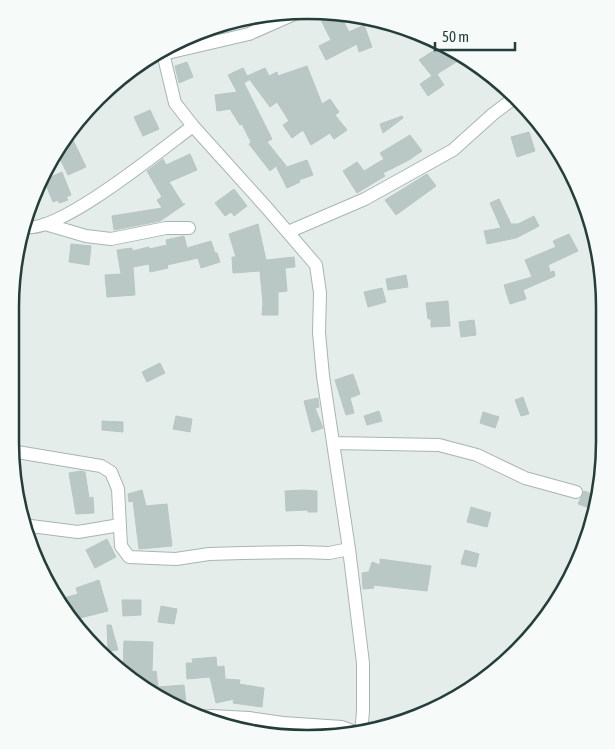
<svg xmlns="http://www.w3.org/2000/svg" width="615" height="749" font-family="'Asap Condensed',sans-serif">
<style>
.building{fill:#bac8c5;stroke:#b8c7c3}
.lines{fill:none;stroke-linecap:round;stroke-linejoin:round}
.minor-casing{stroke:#a8b5b3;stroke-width:14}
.minor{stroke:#fff;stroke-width:12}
.rim{fill:none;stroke:#253e3c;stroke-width:2.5}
</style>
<rect width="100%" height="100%" fill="#e5edeb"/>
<!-- building -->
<path class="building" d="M317,12L341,17L349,32L364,25L372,47L359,52L357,44L326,60L319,46L331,40Z
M441,46L461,59L437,74L444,85L428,96L420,84L432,76L419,60Z
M187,62L193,77L179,83L175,66Z
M307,66L322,104L330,99L339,112L335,115L347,130L334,139L330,133L311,145L303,130L292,138L283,125L289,121L277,102L270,107L247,76L249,80L244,83L272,139L267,142L287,167L307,160L313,175L299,180L300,182L287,188L276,166L270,171L249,144L251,142L242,124L240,125L230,109L217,111L215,95L237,92L228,75L243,68L247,76L265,68L269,76L277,72L278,76Z
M150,110L159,129L143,136L134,117Z
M402,116L403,118L383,133L380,124Z
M529,132L535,151L517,157L511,137Z
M410,135L422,151L409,160L383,173L385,176L357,193L343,171L357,162L364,171L384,159L380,153Z
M71,136L86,167L68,175L58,155Z
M190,154L197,170L169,182L183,204H185L160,221L114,230L112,216L162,208L157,200L162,197L147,171L163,159L166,165Z
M62,172L71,195L66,197L68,200L59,203L58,200L53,202L44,180Z
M427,174L436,186L396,215L385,200Z
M234,189L247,206L234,216L231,212L225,216L215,203Z
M499,199L511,224H518L534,216L539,226L516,238L487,244L484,231L501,228L490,203Z
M258,224L266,260L294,257L295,267L285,268L287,291L278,292V315H262L263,303L260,271L233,273L232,257H236L229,234Z
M569,234L578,251L548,265L550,271L545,274L554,271L555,276L523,290L526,299L510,304L504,285L532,277L525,260L556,247L553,241Z
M184,236L187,248L211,241L215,253H217L220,262L201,268L198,258L167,265L168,268L150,272L149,264L133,267L135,295L107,297L105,275L121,274L117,250L132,248V251L149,247V249L167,245L166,240Z
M71,244L91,246L89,265L69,262Z
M406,275L408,287L388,290L386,279Z
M382,288L386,302L368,307L364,292Z
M448,301L450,326L431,327V319H428L426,303Z
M474,320L476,335L461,337L459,322Z
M160,363L165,373L147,382L142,372Z
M353,374L360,394L350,398L354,413L346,415L335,380Z
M523,397L529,414L521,416L515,400Z
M318,398L319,407L315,408L323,428L312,432L304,401Z
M379,411L382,421L367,425L364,416Z
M483,412L499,417L495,428L480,423Z
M176,416L192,419L190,432L173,429Z
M102,421L123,422V432L102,430Z
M81,471L85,472L89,498L93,497L94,513L76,514L69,473Z
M142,490L146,506L167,504L172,546L139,549L133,501L129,502L128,494Z
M304,490L317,491V512H308V510L286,511L285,491Z
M584,491L597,496L595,510L578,504Z
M471,507L491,513L487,527L467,522Z
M107,539L116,557L95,568L86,550Z
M465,550L479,554L476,567L461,564Z
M380,559L431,566L427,591L373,585L374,588L363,589L362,573L369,572L372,562L380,565Z
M99,580L108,611L80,618L79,614L70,617L57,600L78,594L76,588Z
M122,600H141V615L123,616Z
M161,606L177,609L174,624L158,622Z
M107,625H111L118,650L108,651Z
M124,641L153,642L152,672L156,671L158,687L184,685L186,703L173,704L142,689L123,673Z
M216,657L217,667L224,666L225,679L240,680L239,684L264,688L262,707L233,703L234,699L216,703L210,677L187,679L186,663H193L192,659Z"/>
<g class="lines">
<!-- minor casing -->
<g class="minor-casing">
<path id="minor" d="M163,53L175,103L193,126L266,207L316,265L320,293L319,333L323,376L349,549L363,663V711L361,734
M163,54L249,34L301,11
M45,224L86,236L111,239L166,228H189
M25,227C59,234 163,148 193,126
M288,232L365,199L453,150L493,114L517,96
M333,443L439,445L477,455L525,478L576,492
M11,451L101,466L111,472L118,489L121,546L129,557L176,559L209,554L243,553L301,552L329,553L349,549
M23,525L78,532L120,525
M200,717L212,716L249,718L283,723L342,727L360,734"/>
</g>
<!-- minor -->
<use href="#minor" class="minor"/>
</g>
<!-- crop -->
<path d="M0 0H615V749H0ZM307 19H308A288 288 0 0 1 596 307V442A288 288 0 0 1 308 730H307A288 288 0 0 1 19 442V307A288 288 0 0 1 307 19Z" fill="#f6faf8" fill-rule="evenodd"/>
<path class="rim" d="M307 19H308A288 288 0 0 1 596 307V442A288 288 0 0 1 308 730H307A288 288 0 0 1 19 442V307A288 288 0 0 1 307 19Z"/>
<!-- scale -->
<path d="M435 42v8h80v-8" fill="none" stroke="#253e3c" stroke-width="2.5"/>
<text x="442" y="42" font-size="15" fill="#253e3c" stroke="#f6faf8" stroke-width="4" paint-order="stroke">50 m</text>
</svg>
